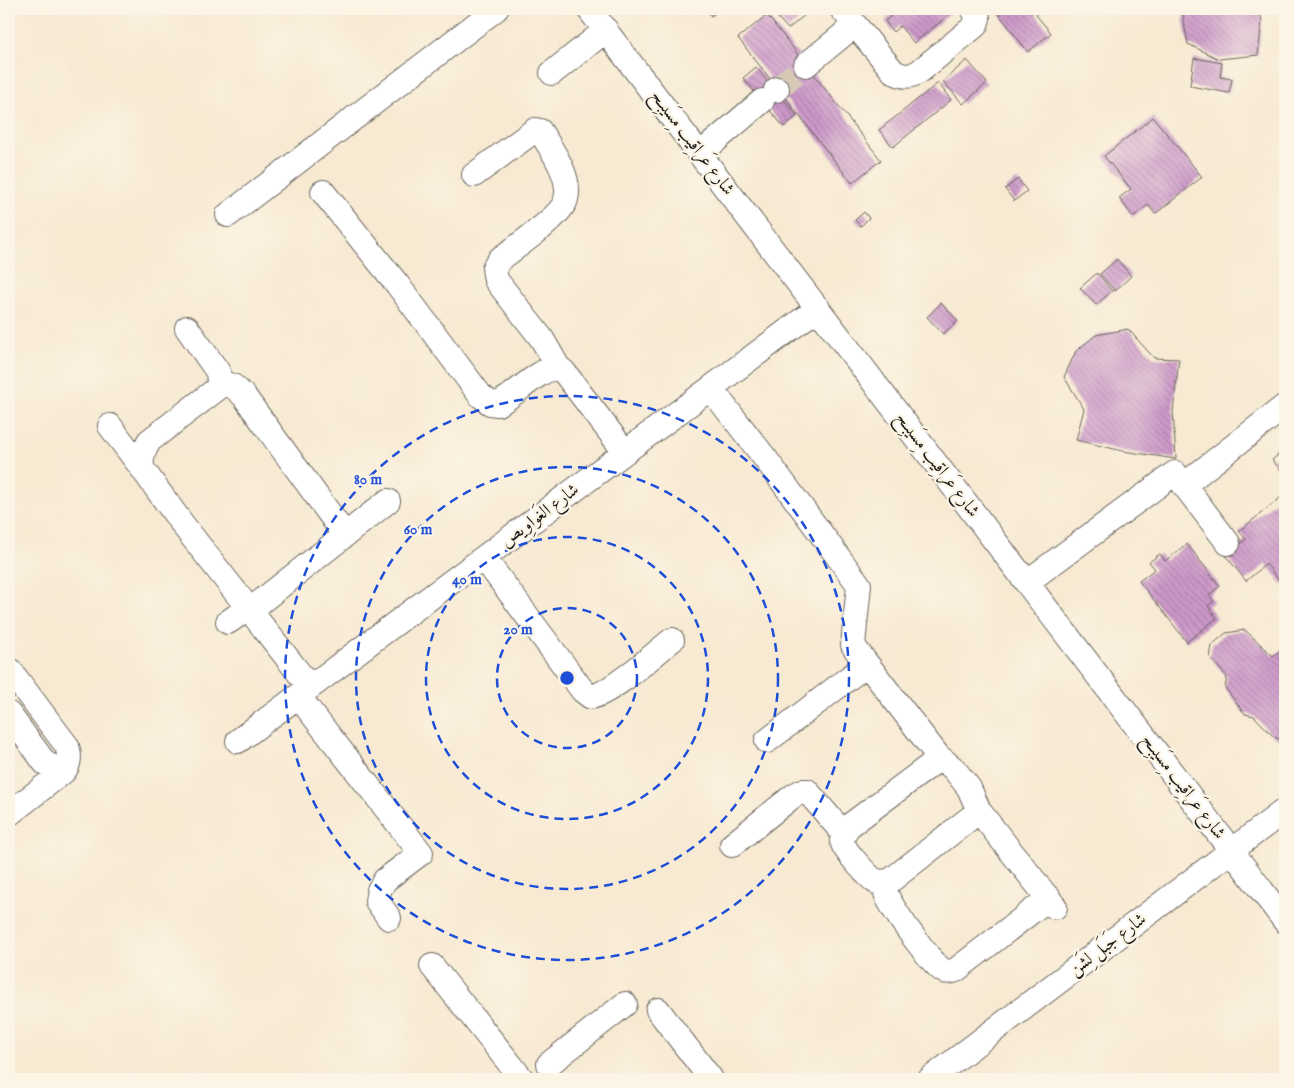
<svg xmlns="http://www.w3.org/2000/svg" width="1294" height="1088" font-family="'IM FELL English',Amiri,serif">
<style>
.building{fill:url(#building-back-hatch)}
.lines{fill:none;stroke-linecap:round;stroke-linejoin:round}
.minor-tunnel{stroke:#d6cab7;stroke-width:24;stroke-dasharray:24 12;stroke-linecap:butt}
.minor-casing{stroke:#69645c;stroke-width:26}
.minor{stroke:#fff;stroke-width:24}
.ring{fill:none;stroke:#1d4ed8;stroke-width:2.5;stroke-dasharray:9 6}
.labels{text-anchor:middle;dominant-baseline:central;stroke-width:4.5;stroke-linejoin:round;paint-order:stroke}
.street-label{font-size:18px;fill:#1c1c1c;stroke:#fcf5e5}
.centre{fill:#1d4ed8;stroke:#fcf5e5;stroke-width:2.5}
.ring-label{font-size:15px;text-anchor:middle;font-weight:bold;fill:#1d4ed8;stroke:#fcf5e5;stroke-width:4.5;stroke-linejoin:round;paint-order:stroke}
</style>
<defs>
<pattern id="building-back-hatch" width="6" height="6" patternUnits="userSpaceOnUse" patternTransform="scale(1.25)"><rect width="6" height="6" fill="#cd99ca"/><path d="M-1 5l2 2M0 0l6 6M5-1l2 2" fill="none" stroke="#a67ca3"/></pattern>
</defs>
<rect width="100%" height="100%" fill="#fcf5e5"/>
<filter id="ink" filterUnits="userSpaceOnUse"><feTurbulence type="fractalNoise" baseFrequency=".02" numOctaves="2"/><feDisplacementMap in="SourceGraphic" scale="10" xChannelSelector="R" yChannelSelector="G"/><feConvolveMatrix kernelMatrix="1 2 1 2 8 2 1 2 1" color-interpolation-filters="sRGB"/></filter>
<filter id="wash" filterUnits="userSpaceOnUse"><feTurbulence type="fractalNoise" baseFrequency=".0096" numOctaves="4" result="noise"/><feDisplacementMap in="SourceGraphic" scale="20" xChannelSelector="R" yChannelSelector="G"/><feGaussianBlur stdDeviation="1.12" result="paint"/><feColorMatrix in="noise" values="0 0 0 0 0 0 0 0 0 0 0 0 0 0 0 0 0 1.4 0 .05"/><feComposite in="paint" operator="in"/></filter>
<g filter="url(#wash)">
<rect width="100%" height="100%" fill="#f7e9d2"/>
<g id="blocks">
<!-- building -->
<path class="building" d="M705,9H720L711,16Z
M782,9H812L788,29L775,15Z
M885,9H956L914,43L900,26L893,32L885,21L891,16Z
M995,9H1044L1036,15L1051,33L1028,52Z
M1184,9H1259L1262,21L1258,55L1219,59L1188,44L1183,18Z
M767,15L881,160L852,183L738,38Z
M1194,58L1222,63L1220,77L1232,79L1229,93L1190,86Z
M967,60L987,83L963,104L943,81Z
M756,67L771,85L758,96L743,78Z
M938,83L951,100L893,147L879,130Z
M776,90L797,116L784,127L762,101Z
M1153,117L1202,177L1155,214L1148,205L1133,217L1119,198L1131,189L1104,156Z
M1018,179L1027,191L1014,201L1005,189Z
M864,212L869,218L861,226L855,220Z
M1117,259L1131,276L1115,291L1100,274Z
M1097,273L1112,291L1096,305L1080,288Z
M941,303L958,321L943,334L927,317Z
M1128,329L1154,358L1179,359L1173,411L1176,459L1123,451L1076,440L1084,409L1064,377L1076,351L1096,335Z
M1285,449V475L1272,460Z
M1285,494V582L1282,584L1266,564L1246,581L1226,556L1246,539L1239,531Z
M1187,544L1220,586L1209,595L1214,601L1208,606L1217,618L1187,642L1139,581L1155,569L1149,562L1160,554L1165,561Z
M1245,630L1273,656L1285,647V741L1274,737L1254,716L1245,714L1225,688L1227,677L1210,658L1212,645L1226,633Z"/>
</g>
</g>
<g filter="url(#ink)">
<use href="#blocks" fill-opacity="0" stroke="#69645c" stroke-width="1"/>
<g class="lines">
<!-- minor-tunnel -->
<path class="minor-tunnel" d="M777,89L806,65"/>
<!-- minor casing -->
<g class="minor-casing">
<path id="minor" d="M589,9L1285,921
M842,9L893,71C903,78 911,77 920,71L976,25L978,18L973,9
M806,65L855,25
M552,73L606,30
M776,90L777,89
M700,154L762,101
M474,175L535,130L540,131C551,149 572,177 566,199C563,215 515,248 500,259L494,268L496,280L542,339L558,367
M323,192L397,284L480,395L490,403L498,404C517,394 537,370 558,367L564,372L625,452
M228,215L496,9
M187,328L218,372L219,382L217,389L149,441L143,453L141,467L183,525L310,687
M219,382L233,386L244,396L345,535
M711,389L765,458L859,585L853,645L857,651L938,756L954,769L969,788L979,811L1055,907
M110,426L141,467
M1184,485L1285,406
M484,558L583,691L591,697C612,693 654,654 672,640
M1027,582L1175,473L1228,543
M228,622L241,613L249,611L388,501
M9,669L67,746C70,755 70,765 63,772L9,814
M298,696L421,853L385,880L379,890L377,901L389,918
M9,714L45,763L63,772
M238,741L818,308
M767,741L867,664
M940,758L849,826C846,830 842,835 842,841C844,851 868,876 876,882L890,881L979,811
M732,845L793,796L802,791H807L844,834
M887,882C886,885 885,890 886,893C889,906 933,966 944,971C948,973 952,971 956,970L1049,898
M432,966L522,1079
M658,1010L711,1079
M549,1064L625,1004
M930,1079L1285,810"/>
</g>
<!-- minor -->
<use href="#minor" class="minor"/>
</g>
</g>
<!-- distance rings -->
<g class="ring">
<circle cx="567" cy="678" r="70"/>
<circle cx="567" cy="678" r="141"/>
<circle cx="567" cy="678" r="211"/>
<circle cx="567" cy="678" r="282"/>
</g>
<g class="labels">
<!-- street labels -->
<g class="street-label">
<text transform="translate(692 143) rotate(53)">شارع عَراقِيب مِسَيبِح</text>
<text transform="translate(937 465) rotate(53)">شارع عَراقِيب مِسَيبِح</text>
<text transform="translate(540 516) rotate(-37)">شارع الغَواوِيص</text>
<text transform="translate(1183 787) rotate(53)">شارع عَراقِيب مِسَيبِح</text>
<text transform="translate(1108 945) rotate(-37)">شارع جَبَل لِشَن</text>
</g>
</g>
<circle cx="567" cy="678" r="8" class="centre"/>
<g class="ring-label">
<text x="368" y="484">80 m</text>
<text x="418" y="534">60 m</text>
<text x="467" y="584">40 m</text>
<text x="518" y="634">20 m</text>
</g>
<!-- margin -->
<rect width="1294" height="1088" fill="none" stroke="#fcf5e5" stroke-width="30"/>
</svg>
